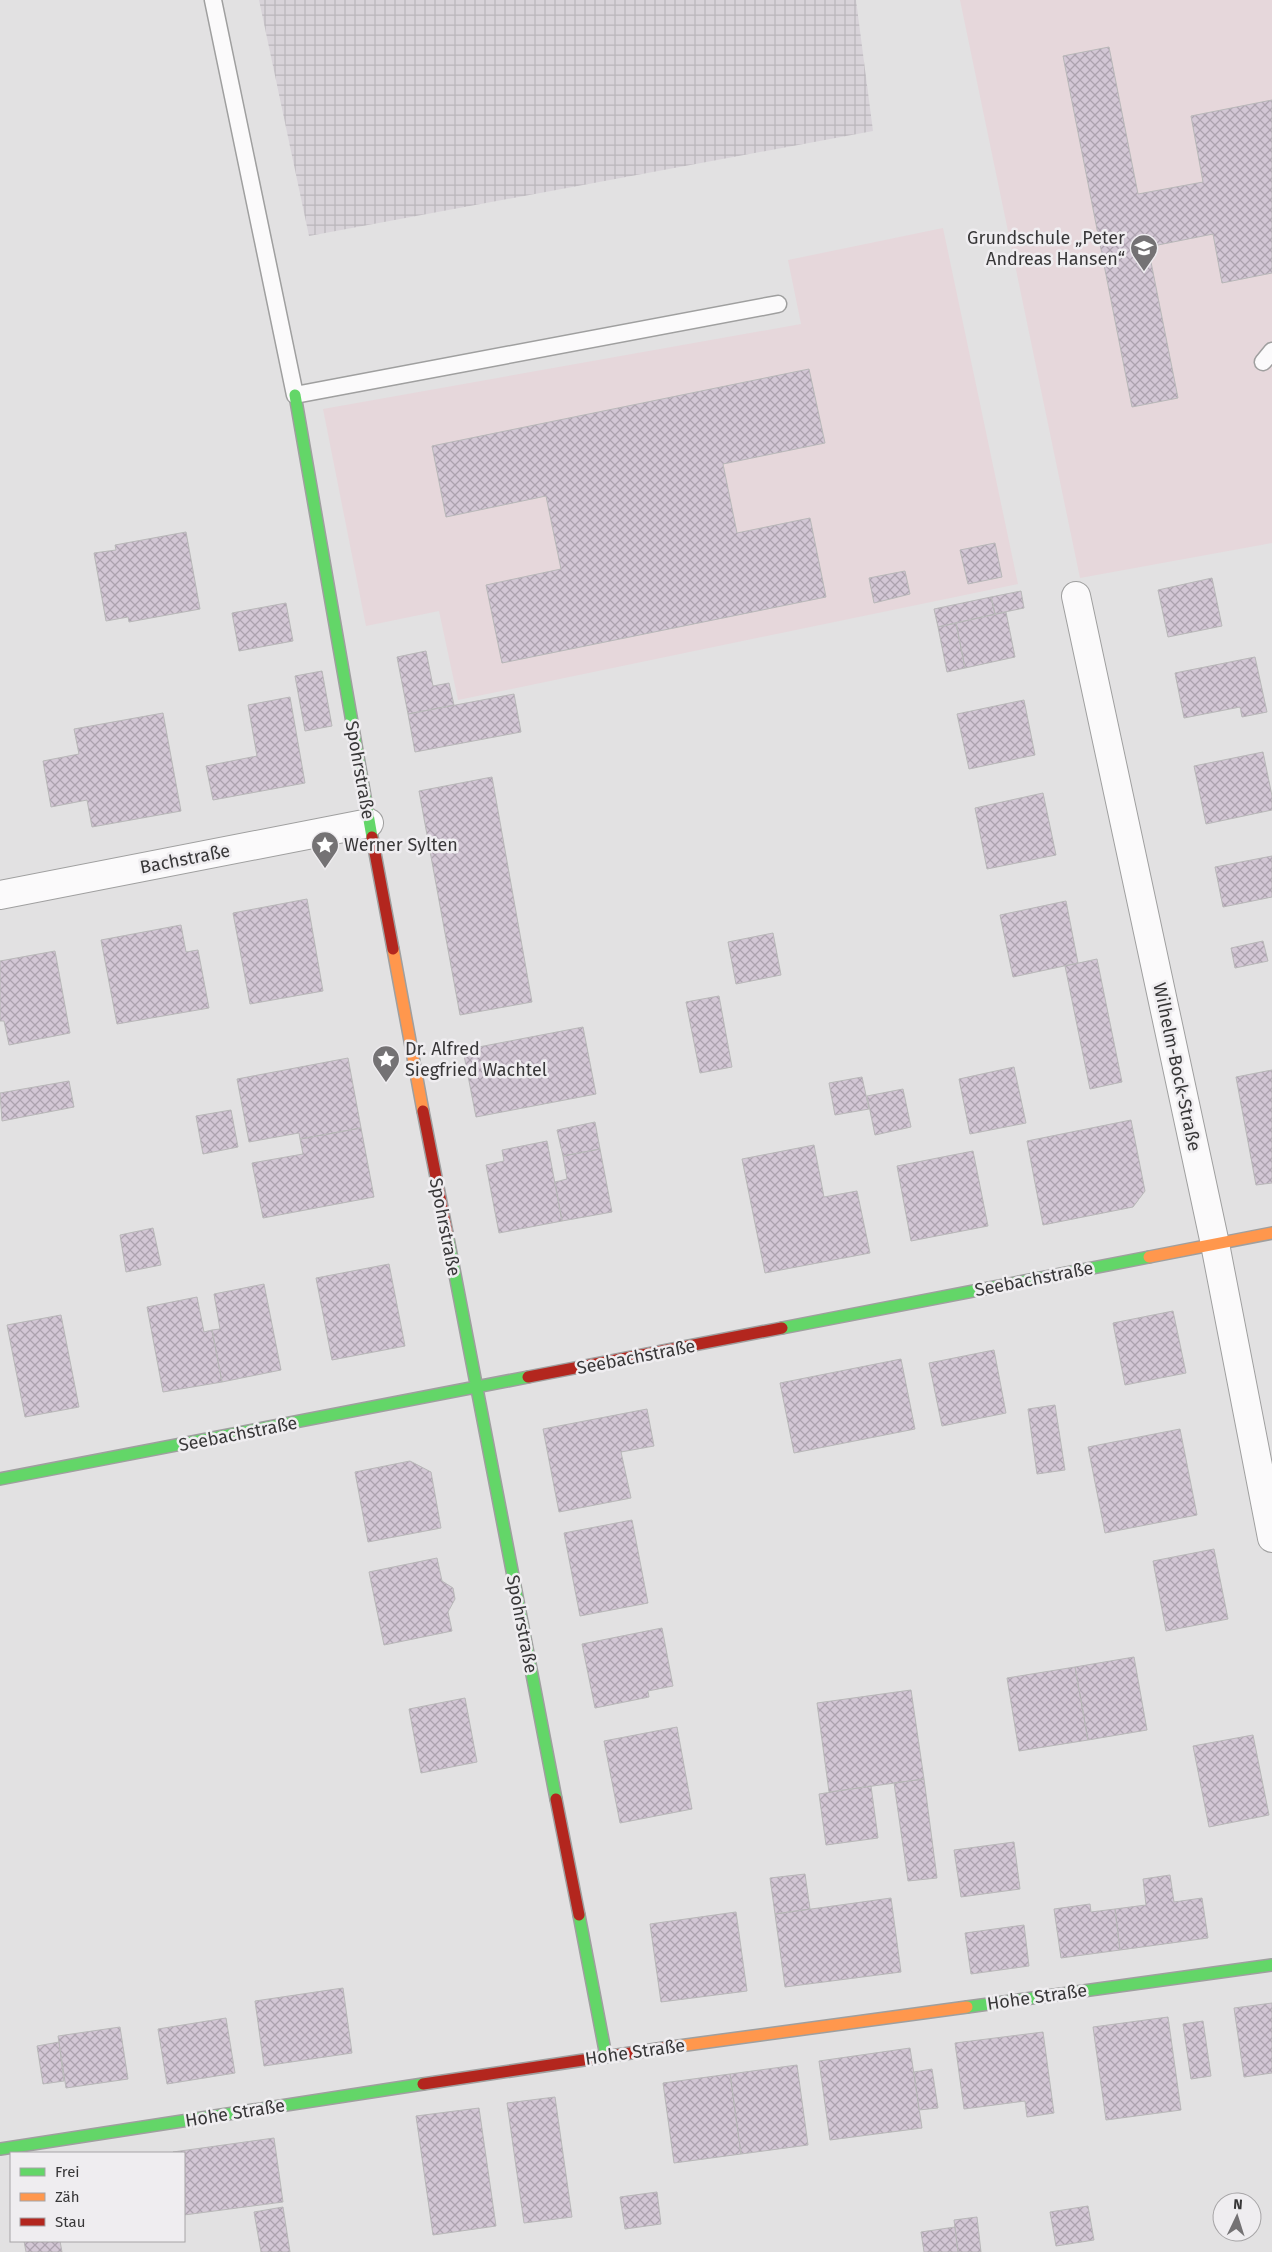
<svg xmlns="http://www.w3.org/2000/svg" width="1272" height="2252" font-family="'Fira Sans',sans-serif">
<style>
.industrial{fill:url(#industrial-grid)}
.education{fill:#e6d7db}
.building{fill:url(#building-cross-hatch);stroke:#b8b7b8}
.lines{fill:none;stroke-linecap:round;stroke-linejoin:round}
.lane-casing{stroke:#9f9f9f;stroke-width:19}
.street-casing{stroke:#9f9f9f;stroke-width:30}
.fast-casing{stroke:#9f9f9f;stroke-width:14}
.slow-casing{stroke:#9f9f9f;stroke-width:14}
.jam-casing{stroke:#9f9f9f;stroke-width:14}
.lane{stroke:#fbfafb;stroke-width:16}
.street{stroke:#fbfafb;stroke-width:28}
.fast{stroke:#63d668;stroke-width:11}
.slow{stroke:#ff974d;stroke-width:11}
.jam{stroke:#b3261e;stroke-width:11}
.labels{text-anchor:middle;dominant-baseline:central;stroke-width:5;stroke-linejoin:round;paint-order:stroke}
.poi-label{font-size:18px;fill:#383738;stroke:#efedf0;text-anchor:start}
.street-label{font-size:18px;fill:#383738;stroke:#efedf0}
</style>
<defs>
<pattern id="industrial-grid" width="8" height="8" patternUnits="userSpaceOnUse" patternTransform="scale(1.25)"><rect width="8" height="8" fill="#d8d3d9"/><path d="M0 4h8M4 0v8" fill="none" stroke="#bab6bb"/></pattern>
<pattern id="building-cross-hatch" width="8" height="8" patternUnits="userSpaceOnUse" patternTransform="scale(1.25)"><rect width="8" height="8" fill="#d3c7d5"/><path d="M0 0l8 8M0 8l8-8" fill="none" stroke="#aca2ae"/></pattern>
</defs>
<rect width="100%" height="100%" fill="#e2e1e2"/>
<!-- industrial -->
<path class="industrial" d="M259,0H856L873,131L309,236Z"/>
<!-- education -->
<path class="education" d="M960,0H1272V543L1080,578Z
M943,228L1018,584L458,700L439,611L366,626L323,409L801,324L788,260Z"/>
<!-- building -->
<path class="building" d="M1109,47L1138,194L1203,182L1191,116L1272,100V273L1222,283L1213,234L1148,247L1178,398L1132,407L1063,56Z
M809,369L825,443L723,464L737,533L810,518L826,597L502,663L486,585L561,569L546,496L446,517L432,446Z
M186,532L200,609L129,622L128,617L106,621L94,553L116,550L115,545Z
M995,543L1002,577L968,584L960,550Z
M905,571L910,594L874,603L869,578Z
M1212,578L1222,626L1168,637L1158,590Z
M1021,591L1024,608L995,614L991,597Z
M991,597L995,614L938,627L934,609Z
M286,603L293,641L239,651L232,613Z
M1006,612L1015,657L965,668L956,623Z
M956,623L965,668L947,672L938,627Z
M426,651L433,686L449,683L454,705L408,714L397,657Z
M1255,657L1267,712L1242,717L1240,707L1184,718L1175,673Z
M322,671L332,726L305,731L295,676Z
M514,694L521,732L415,752L408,714Z
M290,697L305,783L213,800L206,766L257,756L248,705Z
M1024,700L1035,755L969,769L957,714Z
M163,713L181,811L92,827L87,800L51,807L43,761L79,754L74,729Z
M1263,752L1272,796V810L1206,824L1194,766Z
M492,777L532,1002L460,1015L419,791Z
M1043,793L1056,855L987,869L975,808Z
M1272,856V897L1223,907L1215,867Z
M307,899L323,991L250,1004L233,913Z
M1066,901L1078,963L1013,977L1000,915Z
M181,925L186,952L198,950L209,1008L117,1024L101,940Z
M773,933L781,975L736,984L728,942Z
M1263,941L1268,961L1235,968L1231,948Z
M55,951L70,1033L9,1045L4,1021H0V961Z
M1097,959L1122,1082L1090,1089L1065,966Z
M719,996L732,1067L700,1073L686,1002Z
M583,1027L596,1094L476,1117L463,1050Z
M348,1058L361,1128L300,1139L299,1133L249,1142L237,1079Z
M1014,1067L1026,1123L970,1134L959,1079Z
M1272,1070V1183L1256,1185L1236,1077Z
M862,1077L869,1109L835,1115L829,1083Z
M69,1081L74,1107L2,1121L0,1093Z
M903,1089L911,1127L875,1135L867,1096Z
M231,1110L238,1147L203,1154L196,1116Z
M1131,1120L1145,1191L1133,1207L1043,1225L1027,1141Z
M595,1122L600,1149L563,1156L557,1130Z
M361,1128L374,1197L263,1218L252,1163L303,1154L300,1139Z
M547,1141L562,1221L499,1233L486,1165L504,1161L502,1150Z
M814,1145L824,1197L857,1191L870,1253L765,1273L742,1159Z
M600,1149L612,1212L562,1221L555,1182L567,1179L563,1156Z
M973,1151L988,1226L911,1241L897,1166Z
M153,1228L161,1265L126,1272L120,1235Z
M389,1264L405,1346L332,1360L316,1278Z
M264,1284L281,1370L222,1382L212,1330L220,1329L214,1294Z
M197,1297L204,1332L212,1330L222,1382L163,1392L147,1307Z
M1173,1311L1186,1373L1125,1385L1113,1323Z
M61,1315L79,1407L25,1417L7,1325Z
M994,1350L1006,1413L942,1426L929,1363Z
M901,1359L915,1429L794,1453L780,1383Z
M1055,1405L1065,1470L1037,1474L1028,1409Z
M647,1409L654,1446L621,1452L631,1498L559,1512L543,1429Z
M1180,1429L1197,1515L1105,1533L1088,1447Z
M410,1461L431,1472L441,1528L368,1542L355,1472Z
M632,1520L648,1603L580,1616L564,1533Z
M1214,1549L1228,1619L1166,1631L1153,1561Z
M437,1558L442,1581L453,1588L455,1599L448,1612L452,1631L384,1645L369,1572Z
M662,1628L673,1686L648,1691L649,1697L595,1708L582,1644Z
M1134,1657L1147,1730L1088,1740L1075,1667Z
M1075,1667L1088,1740L1019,1751L1007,1678Z
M911,1690L924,1779L829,1792L817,1703Z
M465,1698L477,1762L421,1773L409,1709Z
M677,1727L692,1809L620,1823L604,1741Z
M1253,1735L1269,1815L1209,1827L1193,1746Z
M924,1779L937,1878L908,1881L894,1783Z
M871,1786L878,1838L826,1845L819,1794Z
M1014,1842L1020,1889L961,1897L954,1850Z
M805,1874L810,1909L775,1914L770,1878Z
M1170,1875L1174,1902L1202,1898L1208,1938L1120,1950L1115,1909L1146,1905L1143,1879Z
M891,1898L901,1972L785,1987L775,1914Z
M1090,1904L1091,1912L1115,1909L1120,1950L1061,1958L1054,1909Z
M736,1912L747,1991L661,2002L650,1924Z
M1024,1925L1029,1966L971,1974L965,1933Z
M343,1988L352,2053L264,2066L255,2001Z
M1272,2003V2073L1244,2077L1234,2008Z
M1168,2017L1181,2110L1106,2120L1093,2027Z
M226,2018L235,2073L167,2084L158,2029Z
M1203,2021L1211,2076L1191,2079L1183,2024Z
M120,2027L128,2079L66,2088L58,2036Z
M1043,2032L1054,2113L1027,2117L1025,2101L964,2109L955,2043Z
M59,2042L64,2081L43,2084L37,2046Z
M910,2048L922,2128L830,2140L819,2061Z
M797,2065L808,2145L741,2154L730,2074Z
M932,2069L938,2108L919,2110L914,2072Z
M730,2074L741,2154L674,2163L663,2083Z
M555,2097L572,2217L524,2223L507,2103Z
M479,2108L496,2226L433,2235L416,2116Z
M274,2138L283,2202L184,2215V2153L173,2152Z
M657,2192L661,2224L625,2229L620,2197Z
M1088,2206L1094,2240L1056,2246L1050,2212Z
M283,2207L290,2252H261L254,2212Z
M977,2217L981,2252H958L954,2220Z
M955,2227L958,2252H924L921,2232Z
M24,2241H60L62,2252H26Z"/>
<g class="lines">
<!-- lane casing -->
<g class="lane-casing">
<path id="lane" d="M213,0L295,395L778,304
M1263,362L1272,351"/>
</g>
<!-- street casing -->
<g class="street-casing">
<path id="street" d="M1076,596L1215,1244L1272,1538
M0,895L369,823"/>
</g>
<!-- fast casing -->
<g class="fast-casing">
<path id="fast" d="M295,395L372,837
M447,1233L556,1799
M782,1328L1149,1257
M0,1479L528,1377
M579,1915L606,2056
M967,2007L1272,1965
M0,2149L423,2084"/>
</g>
<!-- slow casing -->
<g class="slow-casing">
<path id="slow" d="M393,949L423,1111
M1149,1257L1272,1233
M664,2048L967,2007"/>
</g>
<!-- jam casing -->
<g class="jam-casing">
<path id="jam" d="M372,837L393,949
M423,1111L447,1233
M528,1377L782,1328
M556,1799L579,1915
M423,2084L664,2048"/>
</g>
<!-- lane -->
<use href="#lane" class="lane"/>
<!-- street -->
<use href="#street" class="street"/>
<!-- fast -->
<use href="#fast" class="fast"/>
<!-- slow -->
<use href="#slow" class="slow"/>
<!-- jam -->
<use href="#jam" class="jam"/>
</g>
<!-- icons -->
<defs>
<g id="school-pin" transform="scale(1.4375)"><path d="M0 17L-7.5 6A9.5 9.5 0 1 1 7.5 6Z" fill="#747274" stroke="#efedf0"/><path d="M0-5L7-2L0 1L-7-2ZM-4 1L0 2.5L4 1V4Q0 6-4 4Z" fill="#fff"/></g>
<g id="sight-pin" transform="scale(1.4375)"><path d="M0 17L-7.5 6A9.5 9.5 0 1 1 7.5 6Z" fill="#747274" stroke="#efedf0"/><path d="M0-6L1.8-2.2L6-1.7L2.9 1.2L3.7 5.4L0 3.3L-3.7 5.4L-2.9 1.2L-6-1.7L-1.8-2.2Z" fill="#fff"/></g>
</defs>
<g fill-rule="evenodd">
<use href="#school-pin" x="1144" y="248"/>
<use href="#sight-pin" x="325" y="845"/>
<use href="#sight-pin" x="386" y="1059"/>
</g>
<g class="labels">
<!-- poi labels -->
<g class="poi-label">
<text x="1125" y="238" text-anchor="end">Grundschule „Peter<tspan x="1125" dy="21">Andreas Hansen“</tspan></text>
<text x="344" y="845">Werner Sylten</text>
<text x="405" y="1049">Dr. Alfred<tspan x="405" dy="21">Siegfried Wachtel</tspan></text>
</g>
<!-- street labels -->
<g class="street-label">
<text transform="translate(360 770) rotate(80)">Spohrstraße</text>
<text transform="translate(185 859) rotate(-11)">Bachstraße</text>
<text transform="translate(1177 1067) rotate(78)">Wilhelm-Bock-Straße</text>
<text transform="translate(445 1227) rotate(79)">Spohrstraße</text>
<text transform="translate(1034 1279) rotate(-11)">Seebachstraße</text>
<text transform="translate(636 1357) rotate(-11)">Seebachstraße</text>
<text transform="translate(238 1434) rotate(-11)">Seebachstraße</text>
<text transform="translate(522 1624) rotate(79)">Spohrstraße</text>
<text transform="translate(1037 1997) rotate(-8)">Hohe Straße</text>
<text transform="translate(635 2052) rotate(-8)">Hohe Straße</text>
<text transform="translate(235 2113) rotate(-9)">Hohe Straße</text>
</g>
</g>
<!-- legend -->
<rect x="10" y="2152" width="175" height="90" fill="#efedf0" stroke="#a6a4a6"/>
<rect x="20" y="2168" width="25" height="8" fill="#63d668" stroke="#a6a4a6"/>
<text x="55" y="2177" font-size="15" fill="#383738">Frei</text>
<rect x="20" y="2193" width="25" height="8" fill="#ff974d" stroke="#a6a4a6"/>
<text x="55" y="2202" font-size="15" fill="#383738">Zäh</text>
<rect x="20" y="2218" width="25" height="8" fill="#b3261e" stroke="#a6a4a6"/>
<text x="55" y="2227" font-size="15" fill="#383738">Stau</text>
<!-- north arrow -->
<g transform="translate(1237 2217) rotate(4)"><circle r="24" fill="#efedf0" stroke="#a6a4a6"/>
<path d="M0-4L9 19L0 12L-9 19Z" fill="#747274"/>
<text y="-8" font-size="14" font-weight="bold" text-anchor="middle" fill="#383738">N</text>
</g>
</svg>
